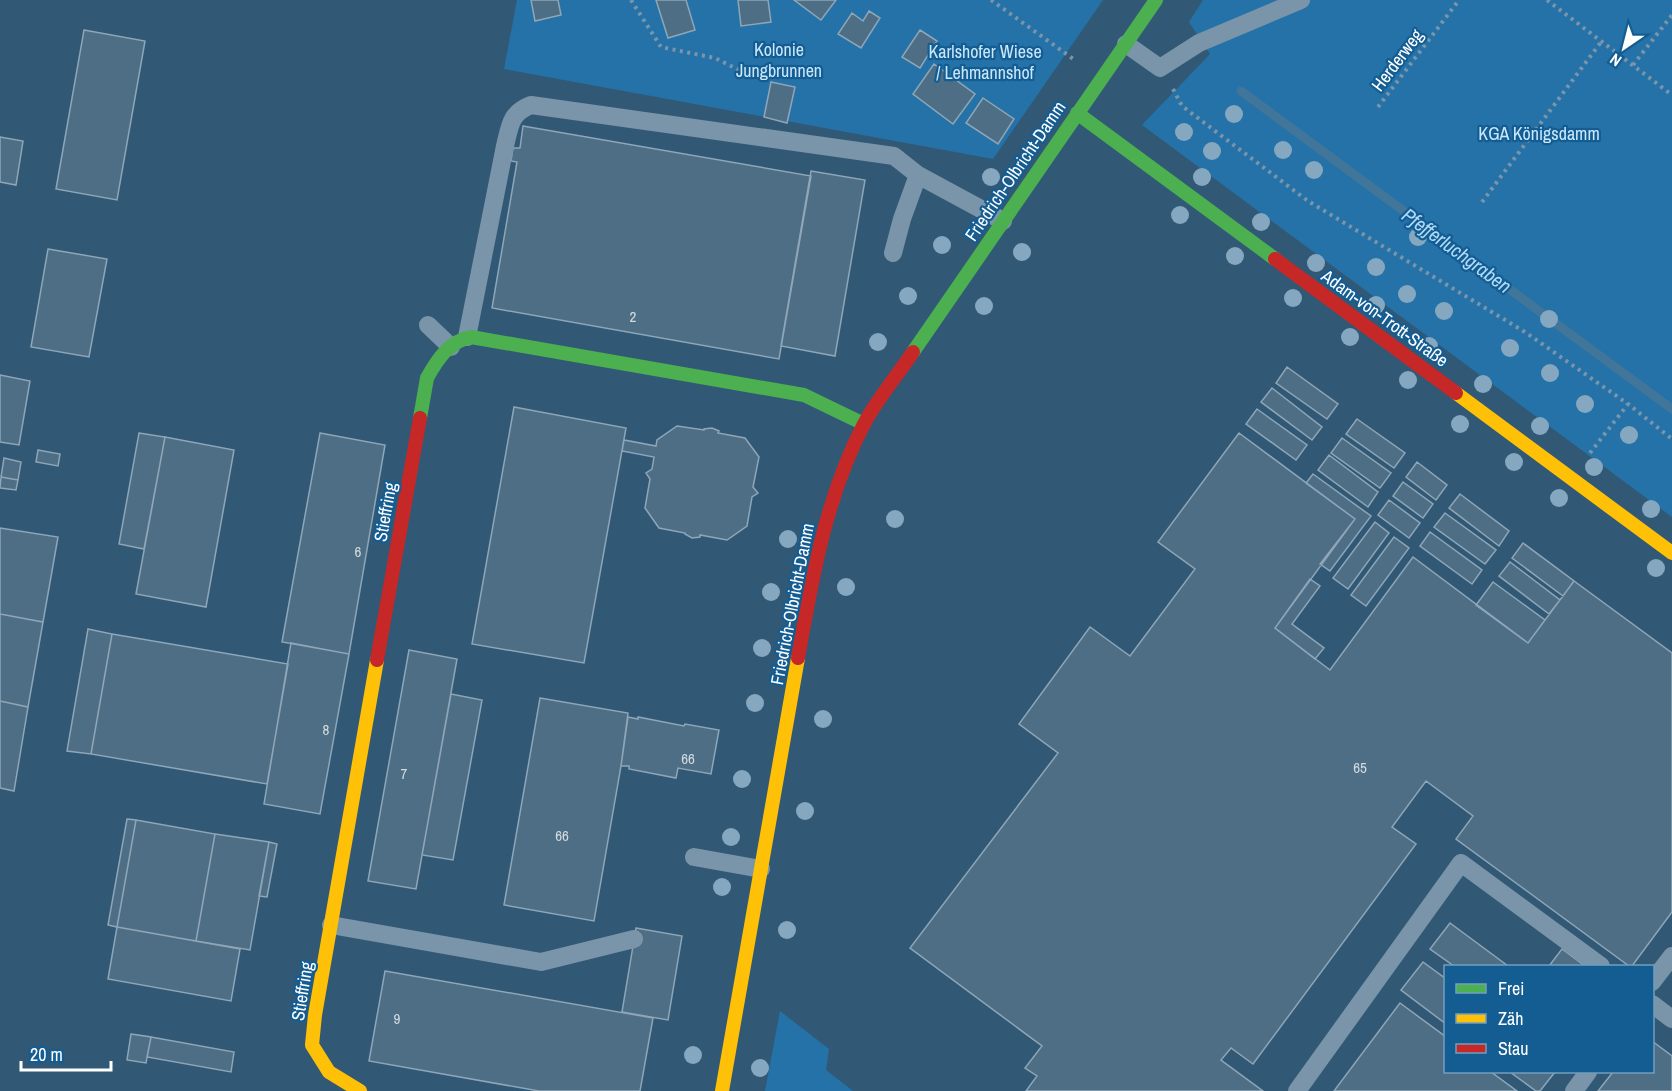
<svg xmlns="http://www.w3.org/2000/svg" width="1672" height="1091" font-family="'Archivo Narrow',sans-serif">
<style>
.green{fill:#2572a8}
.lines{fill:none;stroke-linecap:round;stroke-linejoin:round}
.stream{stroke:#42759a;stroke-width:9}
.building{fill:#4e6e85;stroke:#8ea6b7;stroke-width:1.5}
.path{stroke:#7a95a9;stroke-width:4;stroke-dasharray:3 4.5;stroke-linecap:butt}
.lane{stroke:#7a95a9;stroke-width:18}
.fast{stroke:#4caf50;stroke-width:14}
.slow{stroke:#ffc107;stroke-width:14}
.jam{stroke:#c62828;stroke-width:14}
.tree{fill:#85a8c0}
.labels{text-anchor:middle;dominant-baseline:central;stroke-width:4.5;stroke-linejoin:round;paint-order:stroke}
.number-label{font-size:15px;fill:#d3dbe0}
.park-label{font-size:18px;fill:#cae8fc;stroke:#145d93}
.street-label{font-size:18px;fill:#fff;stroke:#145d93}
.water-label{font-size:20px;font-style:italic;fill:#afdbf8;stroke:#145d93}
</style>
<rect width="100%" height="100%" fill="#315976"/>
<!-- green -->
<path class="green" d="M517,0H1103L993,159L504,69Z
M1203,0H1672V517L1142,125L1210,54L1189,22Z
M780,1011L829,1049L826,1070L853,1091H765Z"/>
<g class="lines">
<!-- stream -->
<path class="stream" d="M1241,91L1672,409"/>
</g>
<!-- building -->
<path class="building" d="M531,0H558L561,15L535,21Z
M656,0H686L695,30L668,38Z
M738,0H768L771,22L741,26Z
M794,0H836L821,20Z
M869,11L880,18L861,48L838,34L852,13L863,21Z
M84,30L145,41L117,200L56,189Z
M920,30L937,41L920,68L902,57Z
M934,64L975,94L953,124L913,94Z
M771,82L795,87L787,123L764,117Z
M983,98L1014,119L998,144L966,123Z
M523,126L811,176L779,359L492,308L517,162L511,161L513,148H520Z
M0,137L23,141L16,185L0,182Z
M811,171L865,180L835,356L781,346Z
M48,249L107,259L89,357L31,347Z
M1287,367L1338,404L1327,419L1276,383Z
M0,375L30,381L19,445L0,442Z
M1272,388L1322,427L1312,440L1261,402Z
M514,407L626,428L584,663L472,644Z
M1257,409L1307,445L1296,460L1246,424Z
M1357,419L1405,453L1394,468L1346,434Z
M677,426L704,430V429L712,428L719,431L718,433L745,438L759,457L753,487L758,493L752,497L747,526L727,540L700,535V537L692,538L685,534V533L659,528L645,508L650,479L646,473L652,469L654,457L622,451L624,440L656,446L657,440Z
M139,433L165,437L144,549L119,544Z
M320,433L385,445L349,654L282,642Z
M1239,433L1355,519L1275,628L1330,670L1413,557L1528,643L1574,581L1672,653V912L1632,966H1629L1456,839L1473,816L1426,781L1392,827L1416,844L1253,1064L1231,1048L1221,1060L1263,1091H1026L1037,1076L1025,1068L1042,1046L910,948L1058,753L1019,724L1090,627L1130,656L1195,569L1158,542Z
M165,437L234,450L206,607L136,594Z
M1342,438L1391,473L1380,488L1331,453Z
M38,450L60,454L58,466L36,462Z
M1329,455L1378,492L1368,507L1318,470Z
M4,458L21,462L18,480L1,477Z
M1417,462L1447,485L1436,500L1406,477Z
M1313,474L1371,516L1330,571L1320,564L1355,519L1306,483Z
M1,477L18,480L16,490L0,488Z
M1403,482L1433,504L1423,518L1393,496Z
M1460,494L1509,531L1499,546L1449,508Z
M1389,500L1420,523L1409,538L1378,515Z
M1445,513L1496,550L1485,564L1434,527Z
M1375,522L1389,533L1348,589L1333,578Z
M0,528L58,537L43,622L0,614Z
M1430,532L1482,570L1472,584L1420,546Z
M1394,537L1409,548L1366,606L1351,595Z
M1523,543L1574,581L1563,596L1512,558Z
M1510,562L1560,600L1549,614L1499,576Z
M1310,579L1320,586L1292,624L1324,648L1315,659L1275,628Z
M1493,582L1545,620L1528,643L1476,605Z
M0,614L43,622L28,707L0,701Z
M88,629L112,634L91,754L67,751Z
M112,634L288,664L267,784L91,754Z
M291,643L349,654L320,814L264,804Z
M409,650L457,659L416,889L368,881Z
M451,694L482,700L453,860L422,855Z
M540,698L628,713L621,766L594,921L504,905Z
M0,701L28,707L14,791L0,788Z
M628,717L638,719V717L684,726L685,724L719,730L711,774L678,768L676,778L629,769V766H621Z
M127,819L136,820L117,927L108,925Z
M136,820L215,834L196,941L117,927Z
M215,834L269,842L250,950L196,941Z
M269,842L277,844L267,897L259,896Z
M1450,923L1508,966H1454L1430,949Z
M117,927L240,949L231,1001L108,979Z
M636,928L682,936L668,1020L622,1012Z
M1562,949L1585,966H1549Z
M1423,962L1446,979V1024L1401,990Z
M385,971L653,1018L640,1091H539L369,1061Z
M1400,1003L1446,1037V1072H1491L1517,1091H1334Z
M131,1034L151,1037L146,1063L127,1060Z
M151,1037L234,1052L231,1072L147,1057Z
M1652,1041L1672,1056V1091H1598L1613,1072H1652Z
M1510,1072H1555L1540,1091H1536Z"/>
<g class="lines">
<!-- path -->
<path class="path" d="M631,0L661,47L715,58L741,71
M991,0L1076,61
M1547,0L1672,95
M1633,65L1672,15
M1173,89L1182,106L1308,201L1525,332L1628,404L1672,439
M1378,107L1459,0
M1482,202L1601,42
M1590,453L1628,404"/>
<!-- lane -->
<path class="lane" d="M1126,44L1160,68L1199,43L1301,0
M893,253L902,219L918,175
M428,325L451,347
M467,337L505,146C510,126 510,113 531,105L894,156L918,175L1003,221
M694,857L761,869
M331,925L541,962L634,939
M1652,982L1672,956
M1652,1004L1672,1019
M1297,1091L1461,863L1601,966
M1574,1091L1588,1072"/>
<!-- fast -->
<path class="fast" d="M1077,113L1275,259
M913,352L1156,0
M420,418L427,378C437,360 449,341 471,337L804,395L864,424"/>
<!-- slow -->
<path class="slow" d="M1456,393L1672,553
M360,1091L329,1072L312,1045L315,1015L377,660
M722,1091L798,658"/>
<!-- jam -->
<path class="jam" d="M1275,259L1456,393
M798,658C812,579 826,496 864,424C877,399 897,376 913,352
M377,660L420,418"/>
</g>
<!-- trees -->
<g class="tree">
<circle cx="1234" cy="114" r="9"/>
<circle cx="1184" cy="132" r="9"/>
<circle cx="1283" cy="150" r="9"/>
<circle cx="1212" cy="151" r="9"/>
<circle cx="1314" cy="170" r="9"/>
<circle cx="991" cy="177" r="9"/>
<circle cx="1202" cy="177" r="9"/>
<circle cx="1180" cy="215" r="9"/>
<circle cx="1261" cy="222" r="9"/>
<circle cx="1418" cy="237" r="9"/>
<circle cx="942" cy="245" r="9"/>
<circle cx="1022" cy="252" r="9"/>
<circle cx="1235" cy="256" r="9"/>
<circle cx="1316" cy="263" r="9"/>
<circle cx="1376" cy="267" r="9"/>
<circle cx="1407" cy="294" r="9"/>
<circle cx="908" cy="296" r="9"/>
<circle cx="1293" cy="298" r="9"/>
<circle cx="1376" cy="305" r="9"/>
<circle cx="984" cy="306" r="9"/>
<circle cx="1444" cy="311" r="9"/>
<circle cx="1549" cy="319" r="9"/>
<circle cx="1350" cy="337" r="9"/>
<circle cx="878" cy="342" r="9"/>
<circle cx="1429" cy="346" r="9"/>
<circle cx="1510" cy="348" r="9"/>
<circle cx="1550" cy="373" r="9"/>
<circle cx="1408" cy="380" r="9"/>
<circle cx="1483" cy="384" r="9"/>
<circle cx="1585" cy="404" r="9"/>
<circle cx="1460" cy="424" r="9"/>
<circle cx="1540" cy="426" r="9"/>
<circle cx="1629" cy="435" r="9"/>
<circle cx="1514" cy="462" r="9"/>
<circle cx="1594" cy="467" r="9"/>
<circle cx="1559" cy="498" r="9"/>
<circle cx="1651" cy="509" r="9"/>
<circle cx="895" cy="519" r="9"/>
<circle cx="788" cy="539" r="9"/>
<circle cx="1656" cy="568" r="9"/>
<circle cx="846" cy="587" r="9"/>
<circle cx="771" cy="592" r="9"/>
<circle cx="762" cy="648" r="9"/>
<circle cx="755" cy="703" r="9"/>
<circle cx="823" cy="719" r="9"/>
<circle cx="742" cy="779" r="9"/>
<circle cx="805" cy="811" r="9"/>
<circle cx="731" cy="837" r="9"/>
<circle cx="722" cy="887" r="9"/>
<circle cx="787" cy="930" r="9"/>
<circle cx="693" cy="1055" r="9"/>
<circle cx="760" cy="1068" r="9"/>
</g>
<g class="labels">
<!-- number labels -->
<g class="number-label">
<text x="633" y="316">2</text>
<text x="358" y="551">6</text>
<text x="326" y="729">8</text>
<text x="688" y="758">66</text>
<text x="1360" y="767">65</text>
<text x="404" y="773">7</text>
<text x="562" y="835">66</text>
<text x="397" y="1018">9</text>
</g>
<!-- park labels -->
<g class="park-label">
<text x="779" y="49">Kolonie<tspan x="779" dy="21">Jungbrunnen</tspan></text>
<text x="985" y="51">Karlshofer Wiese<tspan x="985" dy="21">/ Lehmannshof</tspan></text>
<text x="1539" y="133">KGA Königsdamm</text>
</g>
<!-- street labels -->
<g class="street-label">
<text transform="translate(1397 60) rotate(-53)">Herderweg</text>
<text transform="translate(1015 171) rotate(-56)">Friedrich-Olbricht-Damm</text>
<text transform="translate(1385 318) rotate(36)">Adam-von-Trott-Straße</text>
<text transform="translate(385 512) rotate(-80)">Stieffring</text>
<text transform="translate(792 604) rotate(-79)">Friedrich-Olbricht-Damm</text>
<text transform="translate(302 991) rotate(-81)">Stieffring</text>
</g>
<!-- water labels -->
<g class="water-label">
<text transform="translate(1457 250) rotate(36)">Pfefferluchgraben</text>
</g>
</g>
<!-- legend -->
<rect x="1444" y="965" width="210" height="108" fill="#145d93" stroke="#729ebe" stroke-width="1.5"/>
<rect x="1456" y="984" width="30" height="9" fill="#4caf50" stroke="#729ebe" stroke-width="1.5"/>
<text x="1498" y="995" font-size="18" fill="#ffffff">Frei</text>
<rect x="1456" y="1014" width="30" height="9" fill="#ffc107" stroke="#729ebe" stroke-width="1.5"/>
<text x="1498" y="1025" font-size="18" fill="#ffffff">Zäh</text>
<rect x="1456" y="1044" width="30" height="9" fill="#c62828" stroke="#729ebe" stroke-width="1.5"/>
<text x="1498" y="1055" font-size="18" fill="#ffffff">Stau</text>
<!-- north arrow -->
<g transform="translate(1624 48) rotate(215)" stroke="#145d93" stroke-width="4.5" paint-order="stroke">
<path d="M0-4.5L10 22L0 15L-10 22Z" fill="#ffffff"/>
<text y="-9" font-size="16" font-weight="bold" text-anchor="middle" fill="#ffffff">N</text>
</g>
<!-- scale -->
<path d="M21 1061v9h90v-9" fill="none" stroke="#ffffff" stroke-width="3"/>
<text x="30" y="1061" font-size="18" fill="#ffffff" stroke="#145d93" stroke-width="4.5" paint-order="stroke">20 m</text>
</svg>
